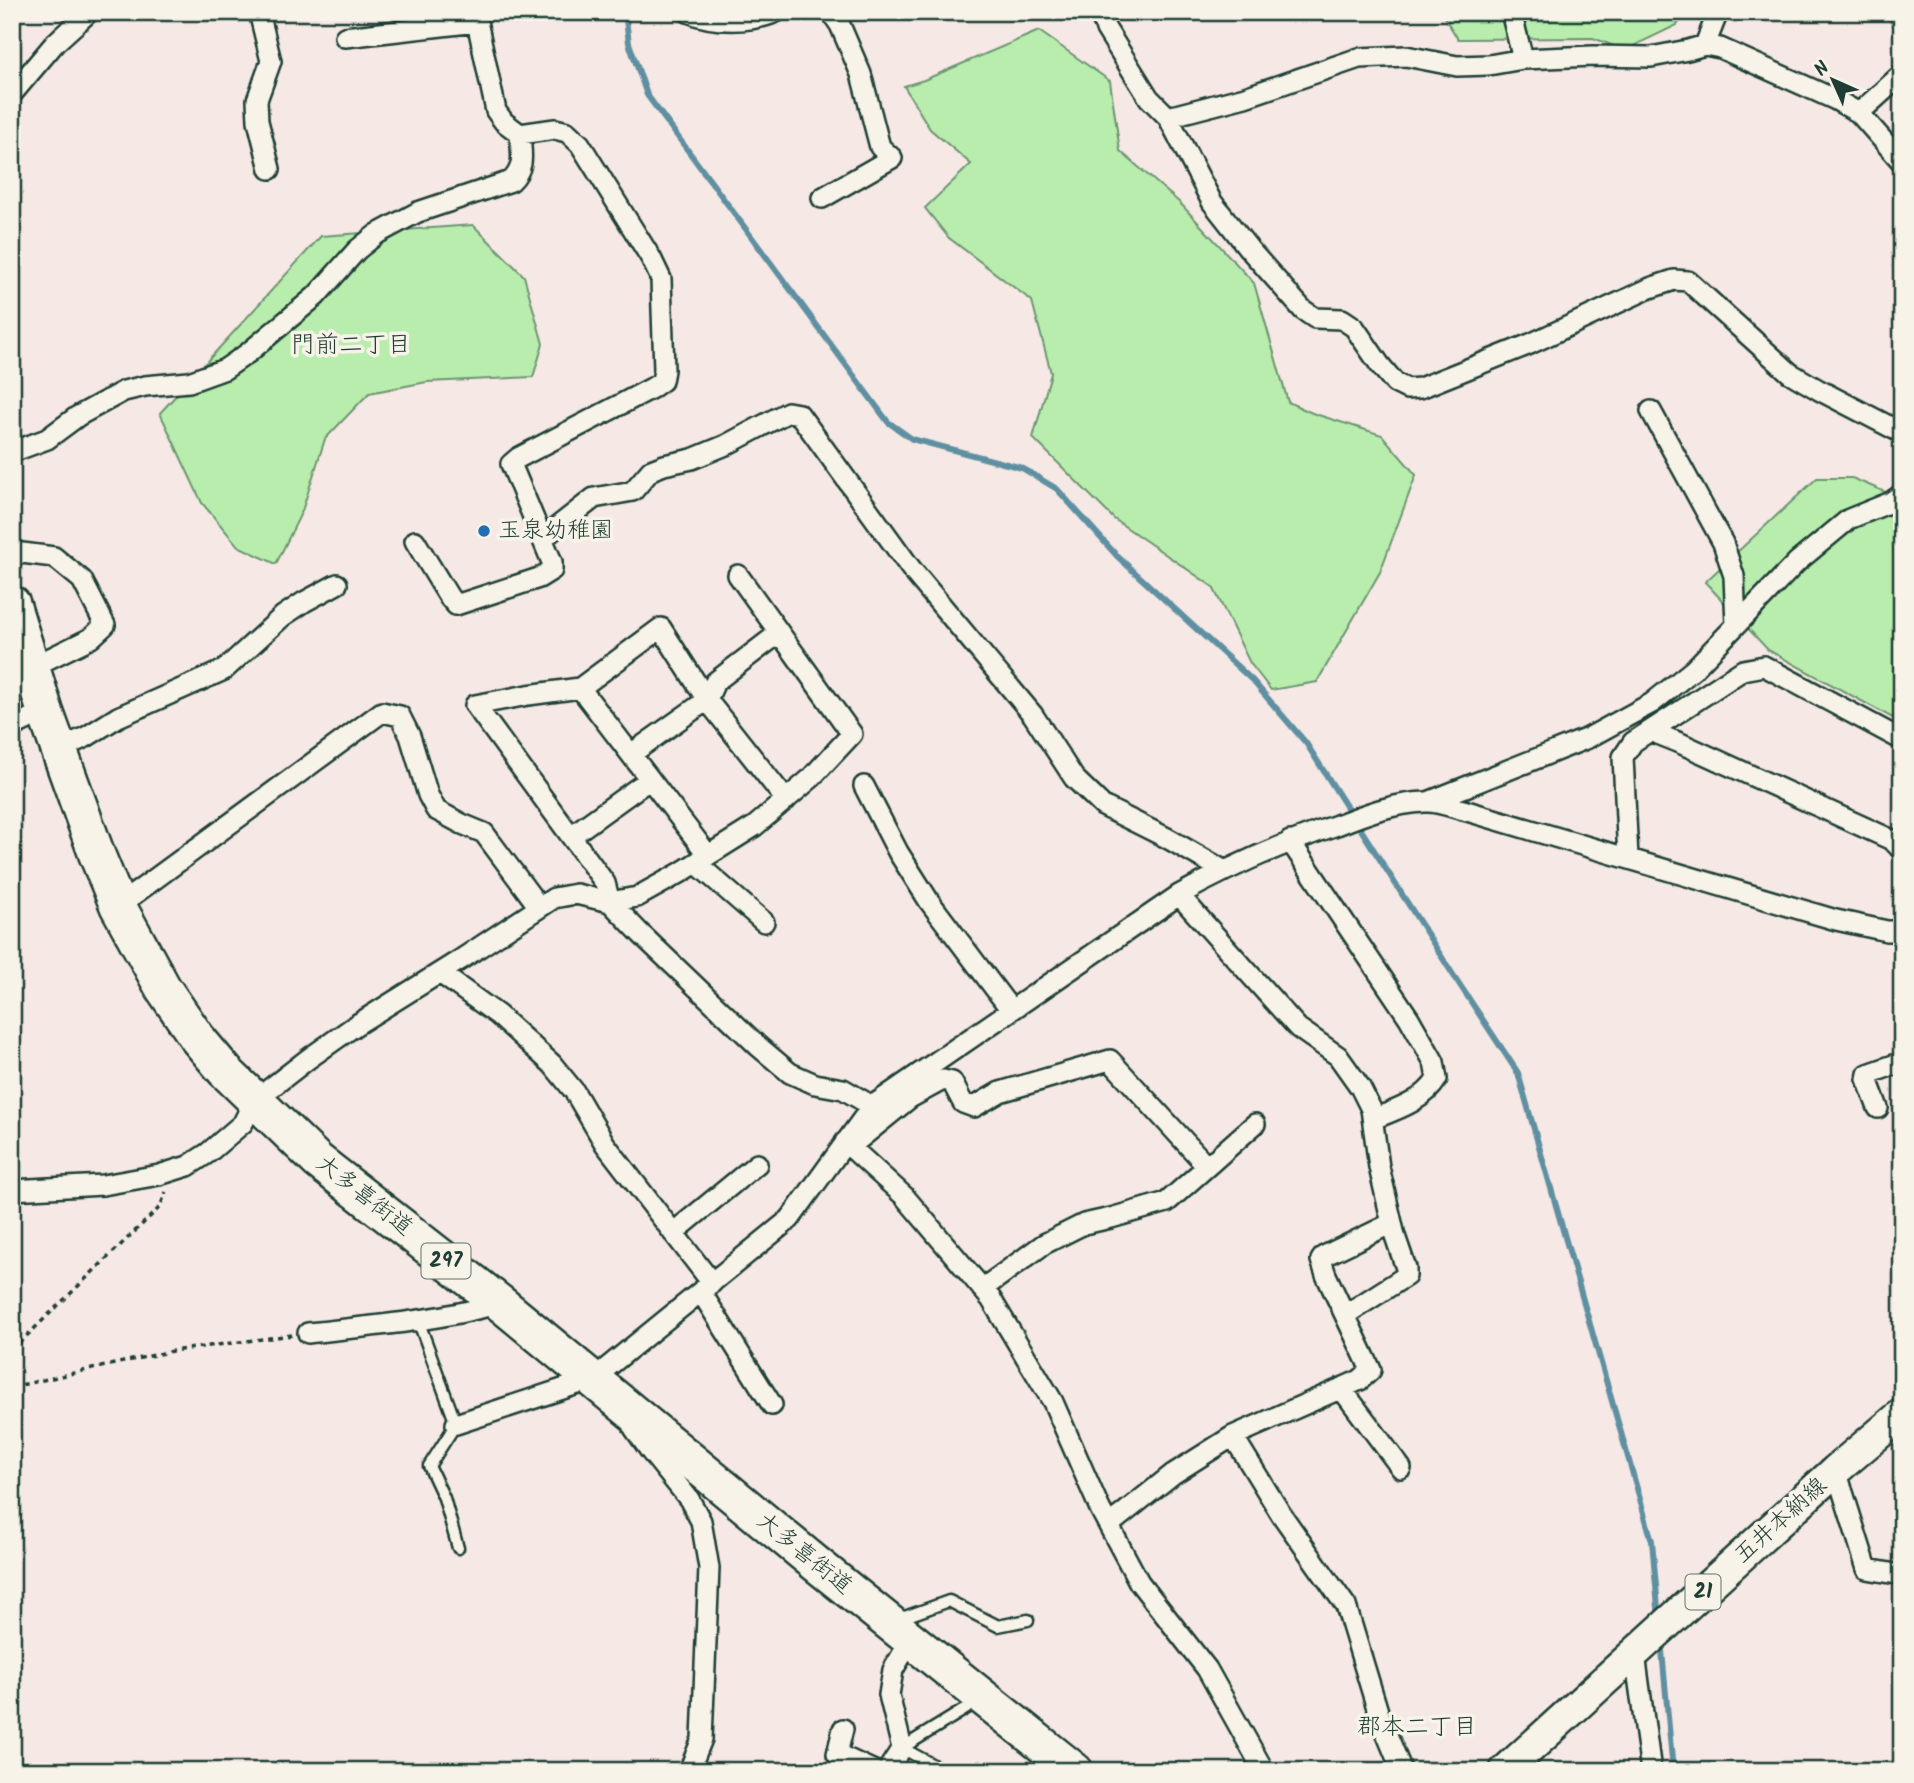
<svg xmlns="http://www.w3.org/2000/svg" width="1914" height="1783" font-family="Kalam,'Klee One',sans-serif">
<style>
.green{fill:#b9edae;stroke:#6c9571;stroke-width:2}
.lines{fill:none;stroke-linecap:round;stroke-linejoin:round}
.stream{stroke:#5f90a1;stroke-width:6}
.lane-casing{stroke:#1f3d34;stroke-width:15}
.street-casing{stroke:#1f3d34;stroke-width:24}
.primary-casing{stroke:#1f3d34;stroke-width:35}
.highway-casing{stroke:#1f3d34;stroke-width:40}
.path{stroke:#1f3d34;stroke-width:3.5;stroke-dasharray:5 5;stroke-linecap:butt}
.lane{stroke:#f7f3e8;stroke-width:10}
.street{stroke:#f7f3e8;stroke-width:19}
.primary{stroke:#f7f3e8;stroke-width:30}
.highway{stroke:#f7f3e8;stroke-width:35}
.poi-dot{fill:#1f6fb2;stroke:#f7f3e8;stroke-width:2.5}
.labels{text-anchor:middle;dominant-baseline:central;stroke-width:7;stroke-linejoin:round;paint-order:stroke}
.shield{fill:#f7f3e8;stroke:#60746a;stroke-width:2}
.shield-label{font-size:21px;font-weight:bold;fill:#1f3d34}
.poi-label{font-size:23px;fill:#1f3d34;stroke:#f7f3e8;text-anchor:start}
.street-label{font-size:23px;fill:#1f3d34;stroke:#f7f3e8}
.neighbourhood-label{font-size:24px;fill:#1f3d34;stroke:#f7f3e8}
</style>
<rect width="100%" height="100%" fill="#f6e8e5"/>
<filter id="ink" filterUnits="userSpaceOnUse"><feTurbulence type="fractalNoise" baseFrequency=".0143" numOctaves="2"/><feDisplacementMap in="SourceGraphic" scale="14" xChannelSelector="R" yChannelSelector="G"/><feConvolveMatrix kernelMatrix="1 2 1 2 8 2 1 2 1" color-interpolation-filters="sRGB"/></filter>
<g filter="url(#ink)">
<!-- green -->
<path class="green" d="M1441,12H1686L1677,25L1625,50L1593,38L1458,39Z
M1882,12H1902V35Z
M1039,31L1110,81L1120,151L1180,203L1254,283L1288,402L1312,413L1382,435L1416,475L1380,572L1317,682L1271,690L1250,663L1213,587L1114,519L1033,438L1051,373L1032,301L949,238L925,208L971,164L930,129L904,86L924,80Z
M473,225L524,276L543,344L533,377L427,382L369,393L325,439L302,511L276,564L238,546L202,503L160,413L321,236Z
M1817,478H1852L1902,499V723L1768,650L1705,582Z"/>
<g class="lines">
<!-- stream -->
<path class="stream" d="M625,12L629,43L647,95L888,422L912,439L1022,468L1057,489L1117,556L1252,680L1306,743L1452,973L1518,1073L1652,1541L1659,1619
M1661,1640L1673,1771"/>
<!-- lane casing -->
<g class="lane-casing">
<path id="lane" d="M418,1320L456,1424L429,1466L444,1498L458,1548
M899,1619L949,1601L998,1626L1028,1620
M944,1771L902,1748L977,1702"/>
</g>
<!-- street casing -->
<g class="street-casing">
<path id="street" d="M259,12L271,61L257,100L258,121L270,169
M688,12C713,23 751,23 776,12
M1099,12L1106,29L1149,98L1168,117L1212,202L1249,249L1303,310L1315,318L1342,319L1354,327L1380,365L1395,383L1407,389L1420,388L1530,344L1650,288L1674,280L1688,281L1790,373L1819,390L1902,433
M1511,12L1523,59
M345,37L477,22
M1705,45L1718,12
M12,94L55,43L89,12
M1859,113L1902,74
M1168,117L1245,97L1359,58L1406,56L1457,66L1489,65L1523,59L1593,56L1651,57L1688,50L1705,45L1720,48L1834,99L1859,113L1902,162
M822,198L892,158L880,147L861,74L840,25L831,12
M1651,411L1723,543L1734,576L1736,625
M12,452L47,439L78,416L124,391L145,386L189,382L225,369L248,353L316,296L357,250L377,234L418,212L511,181C526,167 521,153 520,134
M543,538L594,498L633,491L651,470L664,465L692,459L726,445L788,412L799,414L912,570L1033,715L1074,778L1103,806L1167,838L1223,870
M415,541L449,597L456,605L539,578L552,570V562L511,464L518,458L652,388L662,381L664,370L661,279L651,258L580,144L567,132L555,129L520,134L504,122L496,111L475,12
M12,557L22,553L54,557L82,580L105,625L91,638L32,667
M580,688L708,855
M12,727L45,711
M1650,731L1680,743L1892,840L1902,850
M59,749L86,737L118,717L224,670L283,616L304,602L337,584
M631,754L707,700L715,682L779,633
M864,786L898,852L929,901L1011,1010
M786,800L707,700L661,628L580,688L528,695L475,705L605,883L610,902L641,934L758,1046L790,1073L815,1084L843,1089L872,1106
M1428,802L1588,738L1652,703L1693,670L1797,562L1849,519L1891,502L1902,494
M571,836L650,779
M1290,841L1409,1018L1434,1062L1437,1079C1424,1101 1396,1110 1373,1119
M1628,858L1623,757L1633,742L1743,670L1764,666L1902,740
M696,863L764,922
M1179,895L1298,1028L1338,1056L1360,1087L1371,1109L1379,1167L1395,1236L1406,1268V1276L1345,1315
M118,906L382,712L400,716L410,736L428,795L436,810L462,824L484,833L539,907
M440,973L498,1015L552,1064L574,1091L605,1144L712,1283
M1878,1108L1867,1079L1868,1074L1902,1062
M845,1142L904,1196L991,1299L1053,1402L1100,1509L1139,1582L1207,1669L1264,1771
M851,1146L910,1098L943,1080L952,1082L963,1103L974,1107L1000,1092L1110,1060L1207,1166
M12,1190L103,1185L159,1175L188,1166L208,1153L243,1123L254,1101L308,1059L356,1025L460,960L554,898L576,894L610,902L637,897L680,873L755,826L810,779L852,734L738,575
M673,1233L757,1164
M982,1289L1044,1244L1084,1224L1111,1218L1167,1202L1255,1124
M701,1292L772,1405
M308,1333C372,1326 438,1321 500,1303
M1341,1388L1401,1468
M456,1424L593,1379L790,1219L872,1106L1179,895C1230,866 1282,844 1337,825C1365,814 1394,803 1425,802C1438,801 1454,808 1467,811L1836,920L1887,931H1902
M634,1428L651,1452L689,1499L701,1521L709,1568L702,1739L689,1771
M1233,1436L1281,1514L1346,1606L1380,1718L1402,1771
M1836,1470L1867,1569L1902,1575
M1109,1525L1173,1474L1233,1436L1360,1380L1371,1370L1326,1275L1321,1260L1324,1256L1392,1223
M1635,1654L1651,1771
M843,1729L837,1754L874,1771
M887,1771L902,1748L889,1695L893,1670L910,1641"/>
</g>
<!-- primary casing -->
<g class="primary-casing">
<path id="primary" d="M1505,1771L1836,1470L1902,1414"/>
</g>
<!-- highway casing -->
<g class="highway-casing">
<path id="highway" d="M12,604L45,711L97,855L118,906L163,988L198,1039L225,1071L318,1161L500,1303L815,1563L1075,1771"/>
</g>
<!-- path -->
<path class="path" d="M12,1350L160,1207L166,1192
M12,1387L172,1351L292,1335"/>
<!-- lane -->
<use href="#lane" class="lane"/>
<!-- street -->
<use href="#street" class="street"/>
<!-- primary -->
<use href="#primary" class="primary"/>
<!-- highway -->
<use href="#highway" class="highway"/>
</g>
</g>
<!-- markers -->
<circle class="poi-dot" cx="484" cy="531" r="7"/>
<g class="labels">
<!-- shield labels -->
<g class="shield">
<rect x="421.5" y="1243.5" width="49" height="35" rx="5"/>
<rect x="1685.5" y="1574.5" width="35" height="35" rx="5"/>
</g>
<g class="shield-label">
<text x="446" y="1261">297</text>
<text x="1703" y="1592">21</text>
</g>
<!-- poi labels -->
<g class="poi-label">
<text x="498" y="531">玉泉幼稚園</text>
</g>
<!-- street labels -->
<g class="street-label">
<text transform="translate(364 1196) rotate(38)">大多喜街道</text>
<text transform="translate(1781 1521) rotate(-42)">五井本納線</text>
<text transform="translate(804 1554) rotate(39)">大多喜街道</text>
</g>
<!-- neighbourhood labels -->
<g class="neighbourhood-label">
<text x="351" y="345">門前二丁目</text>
<text x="1417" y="1727">郡本二丁目</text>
</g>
</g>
<!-- margin -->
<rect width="1914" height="1783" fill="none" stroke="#f7f3e8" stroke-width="42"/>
<rect x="21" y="21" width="1872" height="1741" fill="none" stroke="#1f3d34" stroke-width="2.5" filter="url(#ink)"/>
<!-- north arrow -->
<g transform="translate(1833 80) rotate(315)" stroke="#f7f3e8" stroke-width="5" paint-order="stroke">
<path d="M0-5L12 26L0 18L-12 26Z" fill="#1f3d34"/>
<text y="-10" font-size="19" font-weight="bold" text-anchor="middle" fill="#1f3d34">N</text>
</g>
</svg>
